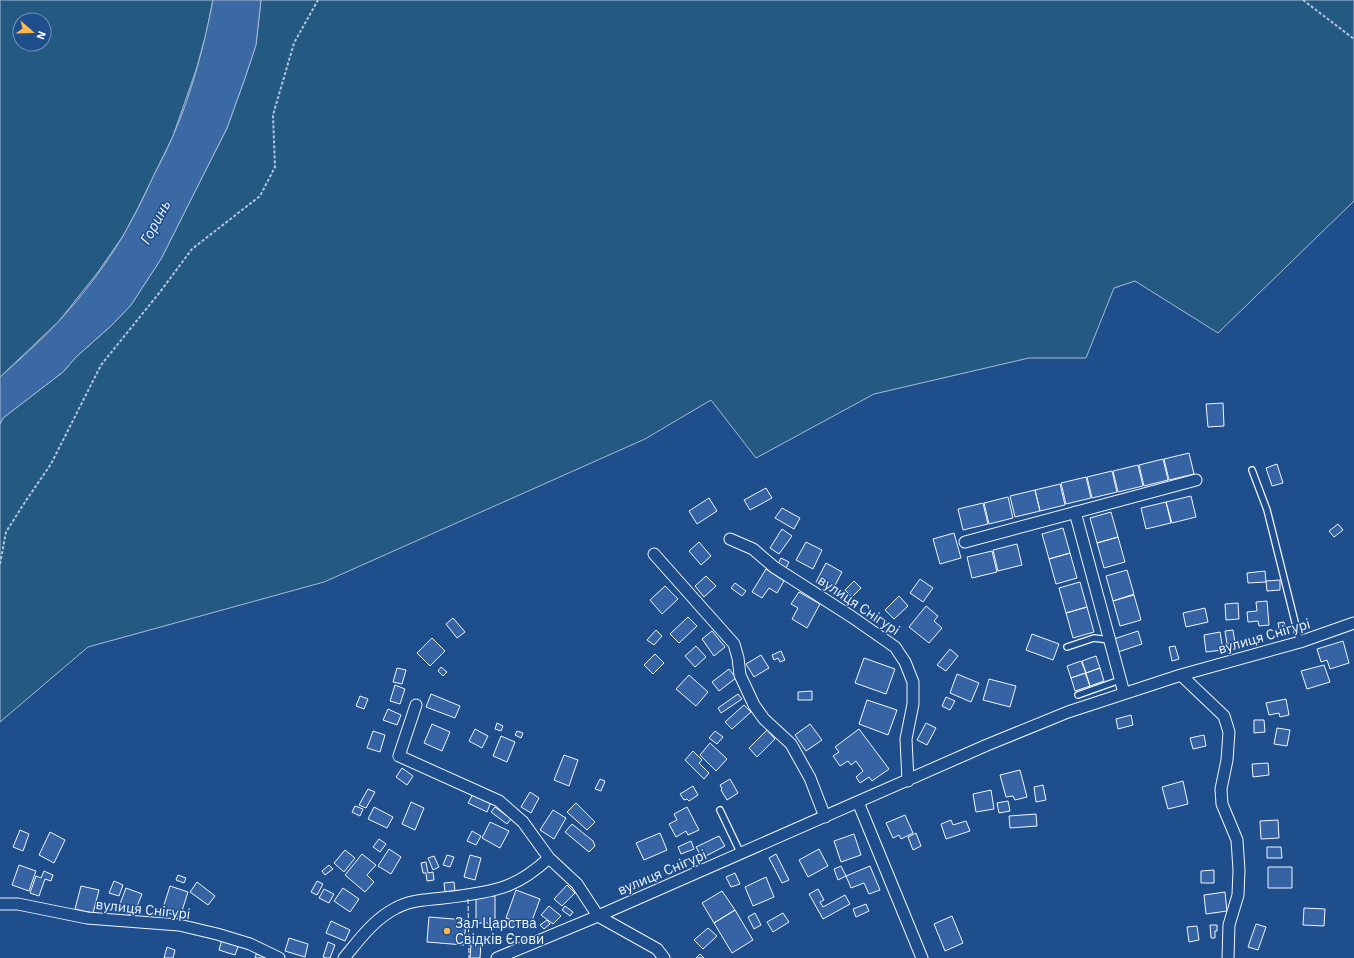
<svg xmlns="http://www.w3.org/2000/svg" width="1354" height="958" font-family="'IBM Plex Sans',sans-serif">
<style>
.green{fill:#245a82;stroke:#a8bbd7;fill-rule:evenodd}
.water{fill:#3b69a3;stroke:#a8bbd7}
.building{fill:#3563a3;stroke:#f2f6ff}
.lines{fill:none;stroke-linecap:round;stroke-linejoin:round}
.service-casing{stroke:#f2f6ff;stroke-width:8}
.minor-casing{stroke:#f2f6ff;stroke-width:13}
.path{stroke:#b3c4dc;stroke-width:2;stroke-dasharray:3 2;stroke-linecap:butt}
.service{stroke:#1f4e8c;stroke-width:5.5}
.minor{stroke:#1f4e8c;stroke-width:11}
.fence{stroke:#f2f6ff;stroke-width:1;stroke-dasharray:5 2;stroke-linecap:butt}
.poi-dot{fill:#ffb74d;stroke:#1f4e8c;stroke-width:1.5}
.labels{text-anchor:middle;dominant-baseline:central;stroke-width:3;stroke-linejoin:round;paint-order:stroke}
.street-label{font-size:14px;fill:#f2f6ff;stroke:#1f4e8c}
.poi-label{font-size:14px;fill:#f2f6ff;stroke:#1f4e8c;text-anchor:start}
.water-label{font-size:15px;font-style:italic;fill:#f2f6ff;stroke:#1f4e8c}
</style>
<rect width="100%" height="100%" fill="#1f4e8c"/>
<!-- green -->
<path class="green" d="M0,0H213L206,34L197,67L173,136L138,208L123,236L98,272L59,321L0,377ZM20,20H44V44H20Z
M261,0H1354V201L1218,333L1135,281L1114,288L1086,358H1029L874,394L756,458L711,400L645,439L324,582L88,647L0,722V424L3,418L63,372L76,357L112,325L131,305L161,259L227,128L245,78L256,45Z"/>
<!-- water -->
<path class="water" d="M213,0H261L256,45L245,78L227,128L161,259L131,305L112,325L76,357L63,372L3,418L0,424V377C20,359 41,341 59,321C83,295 105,266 123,236C134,217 144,197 153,177C160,163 167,150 173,136C192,93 204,46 213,0Z"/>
<!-- building -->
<path class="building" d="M1223,403L1224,426L1208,427L1206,404Z
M1189,453L1194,474L1169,480L1164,459Z
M1163,459L1168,480L1144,486L1139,465Z
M1277,464L1283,483L1272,486L1266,468Z
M1138,465L1143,486L1118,492L1113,471Z
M1112,471L1117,492L1092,498L1087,477Z
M1086,477L1091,498L1066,504L1061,483Z
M1060,484L1065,505L1040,511L1035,490Z
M766,488L772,498L750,510L744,500Z
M1035,490L1040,511L1015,517L1010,496Z
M1191,496L1196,517L1172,523L1166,502Z
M1008,497L1013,518L989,524L984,503Z
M709,498L717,511L697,524L689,511Z
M1166,502L1171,523L1146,529L1141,508Z
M983,503L988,524L963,530L958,509Z
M782,508L800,518L794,529L775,518Z
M1111,512L1118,537L1097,543L1090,518Z
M1338,524L1343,530L1334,537L1329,531Z
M1063,528L1070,553L1049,559L1042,534Z
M782,529L792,536L779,554L770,548Z
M954,533L961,558L940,564L933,539Z
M1118,537L1125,562L1104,568L1097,543Z
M699,542L711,556L701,565L689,551Z
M806,542L822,550L813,569L796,560Z
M1017,544L1022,565L998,571L993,550Z
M992,551L997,572L972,578L967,557Z
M1070,553L1077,578L1056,584L1049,559Z
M781,558L789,562L786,568L778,564Z
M826,563L842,572L832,591L816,582Z
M766,569L784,581L777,593L769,588L762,598L752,592Z
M1127,570L1134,594L1113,601L1106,576Z
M1265,571L1266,582L1248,583L1247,573Z
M706,576L716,586L704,597L695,586Z
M920,579L933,588L923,602L910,593Z
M1280,580V590L1267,591L1266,581Z
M854,581L861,588L852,597L845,590Z
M1080,582L1087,607L1066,613L1059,588Z
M735,583L746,591L742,596L731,588Z
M665,586L678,599L662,614L650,600Z
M799,592L820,604L807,628L792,619L798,608L791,604Z
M1134,595L1141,620L1120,626L1113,601Z
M899,596L908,606L894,619L885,610Z
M1267,601L1269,625L1259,626L1258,621L1248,622L1247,612L1257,611L1256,602Z
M1238,603L1239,619L1226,620L1225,604Z
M926,606L938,616L934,621L942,628L929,643L909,627Z
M1087,607L1094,632L1073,638L1066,613Z
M1205,608L1208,622L1186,627L1183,613Z
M688,617L697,626L679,643L670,634Z
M453,618L465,632L457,638L446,624Z
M1284,622L1286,631L1280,633L1278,623Z
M656,630L662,636L654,645L647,640Z
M1233,630L1235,643L1227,644L1225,631Z
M712,631L725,647L714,656L702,639Z
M1138,631L1142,644L1118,652L1114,639Z
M1220,632L1223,650L1206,652L1204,635Z
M1032,634L1059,644L1053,660L1026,650Z
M432,638L445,651L430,666L417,653Z
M1343,641L1349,663L1330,669L1327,660L1321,662L1317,649Z
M696,646L706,657L695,667L685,656Z
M1175,646L1179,659L1172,661L1169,647Z
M950,649L958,656L946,671L937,665Z
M781,651L785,660L780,662L778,658L774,660L772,655Z
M655,654L664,663L653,674L644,665Z
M761,655L769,668L754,677L746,664Z
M1096,656L1100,668L1086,673L1082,661Z
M864,658L895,669L886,694L855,683Z
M1081,661L1086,673L1071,678L1067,666Z
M1324,665L1330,682L1307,689L1301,671Z
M441,667L447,672L443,676L438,671Z
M397,668L406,670L402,684L393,682Z
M1100,668L1104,681L1090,686L1086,673Z
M729,669L736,678L719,691L712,682Z
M1085,673L1090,686L1075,691L1071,678Z
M957,674L979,683L971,702L950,693Z
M689,675L708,692L696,706L676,689Z
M989,679L1016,686L1010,707L983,700Z
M395,685L405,689L400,704L390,701Z
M812,691V700H798V692Z
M431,694L460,706L455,718L426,707Z
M738,694L742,699L721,713L718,708Z
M360,696L368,699L364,709L356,706Z
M946,697L955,701L950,710L942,706Z
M1286,699L1289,715L1280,717L1279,713L1269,715L1266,703Z
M867,700L897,710L888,735L859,724Z
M744,705L751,712L732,729L725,722Z
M388,709L401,715L397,725L383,720Z
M1131,715L1133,725L1118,729L1116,719Z
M1254,720H1264L1265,732L1254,733Z
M497,723L503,726L501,731L495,729Z
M926,723L936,728L927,745L917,740Z
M432,724L450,732L442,751L424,743Z
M810,724L822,740L806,751L795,735Z
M1277,728L1290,730L1287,746L1274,744Z
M475,729L488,736L482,748L469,741Z
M859,729L889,769L872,781L869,777L860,783L856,777L863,771L856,761L851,765L848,761L840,766L833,756L839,752L835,747Z
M767,730L775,739L757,757L749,748Z
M373,731L385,735L380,752L367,748Z
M517,731L523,733L521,738L515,735Z
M715,731L723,737L717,744L709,738Z
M1204,735L1206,746L1193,749L1190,738Z
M501,736L515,742L507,762L493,756Z
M710,743L727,759L716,771L700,755Z
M693,751L702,760L699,763L709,773L704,779L685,760Z
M564,755L578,760L569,786L554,780Z
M1268,763L1269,775L1253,777L1252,764Z
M402,768L413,776L407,785L396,777Z
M1020,770L1027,797L1015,800L1013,796L1006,797L1000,775Z
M600,779L605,781L601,791L595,789Z
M730,779L738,793L727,800L721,790L722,789L720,785Z
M1183,781L1188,804L1168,809L1162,787Z
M1043,785L1046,800L1036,802L1034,787Z
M693,786L698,795L689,801L687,799L684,800L680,794Z
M368,789L375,792L366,808L359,805Z
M991,790L994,809L976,812L973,794Z
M530,792L539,798L531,813L521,807Z
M473,794L491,802L487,812L468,803Z
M1008,801L1010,811L999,813L997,803Z
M411,802L424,808L415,830L402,824Z
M576,803L595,822L587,830L567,812Z
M355,806L363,809L360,816L352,812Z
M374,807L393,817L387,828L368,819Z
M495,807L511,819L507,824L491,812Z
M687,807L699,830L688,835L686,831L676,837L669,824L677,820L674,814Z
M553,810L566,818L554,839L540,830Z
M1036,814L1037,826L1010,828L1009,816Z
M905,815L913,833L901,839L899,835L893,838L886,823Z
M951,820L953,825L966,821L970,831L946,839L941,824Z
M1278,820L1279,838L1261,839L1260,821Z
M490,822L509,831L500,848L482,838Z
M572,824L593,841L595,846L589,852L565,832Z
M20,830L29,834L23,851L13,847Z
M472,831L481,836L476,845L467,841Z
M50,832L65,840L54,863L39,855Z
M660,833L667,850L644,860L636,843Z
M916,833L921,846L913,850L908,837Z
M854,834L861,855L841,862L834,841Z
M719,836L725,846L702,858L696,847Z
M379,839L386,844L380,852L373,847Z
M691,841L694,849L681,854L678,847Z
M1267,847H1281L1282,858H1267Z
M389,849L401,857L391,874L378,866Z
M819,849L828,866L808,877L799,860Z
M345,850L355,858L344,872L334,863Z
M362,854L376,865L367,875L374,882L365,892L345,875Z
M776,854L789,880L782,883L769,858Z
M447,855L454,857L450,867L443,865Z
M470,855L481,858L475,880L464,877Z
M434,856L439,867L433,870L428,858Z
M426,862L428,873L433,872L434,880L427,881L426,873H423L421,863Z
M19,865L36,871L29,891L12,885Z
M329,865L333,869L325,875L322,871Z
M841,866L846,876L838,880L834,869Z
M870,866L880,890L869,894L864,883L851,888L846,876Z
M1268,867H1292V888H1268Z
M1214,870V883H1201V871Z
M44,871L53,875L51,881L45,879L39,896L30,893L36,876L41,878Z
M735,873L740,884L731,887L726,877Z
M178,875L186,878L184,883L176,880Z
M766,877L774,897L753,906L745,887Z
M114,881L123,885L119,896L109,893Z
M317,881L323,884L317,895L311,892Z
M197,882L215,896L208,905L190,892Z
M454,882L455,891L445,892L444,883Z
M567,885L575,893L562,906L554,899Z
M81,886L99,890L93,913L75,909Z
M170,886L188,892L180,917L162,911Z
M126,888L142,894L133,916L118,909Z
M343,888L359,899L350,912L334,901Z
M324,889L334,894L329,903L319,898Z
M818,889L824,900L820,902L823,907L845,895L850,904L823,919L809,894Z
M516,890L540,899L530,926L506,918Z
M722,891L735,910L714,923L702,903Z
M1225,892L1227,911L1206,914L1204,895Z
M495,896V923H476V897Z
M866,904L869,911L856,917L853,909Z
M549,906L561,916L553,924L541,915Z
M565,906L573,912L570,916L562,910Z
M1304,908L1325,909L1324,926L1303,925Z
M735,910L753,940L732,953L714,923Z
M755,913L761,925L754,929L748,917Z
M783,913L789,922L773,932L767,922Z
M952,916L963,943L945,951L934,924Z
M429,917L466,920L464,945L427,942Z
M547,920L550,924L544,929L540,925Z
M331,921L350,930L345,941L326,933Z
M509,921L515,924L513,929L507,927Z
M1256,924L1266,927L1258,950L1248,947Z
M1210,925H1217V931H1215V938H1211Z
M1197,926L1199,940L1189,942L1187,927Z
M708,928L717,936L703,949L694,940Z
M289,938L308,944L305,957L285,951Z
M222,939L239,944L235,955L219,950Z
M328,942L335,945L330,958H326L323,957Z
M471,943L481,944L480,958H470Z
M167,947L175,950L173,958H164Z
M257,952L267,958H255Z
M700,954L704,958H696Z"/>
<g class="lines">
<!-- service casing -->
<g class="service-casing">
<path id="service" d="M1252,470L1267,510L1300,642
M1067,647L1094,638L1109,640
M1078,695L1120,680
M720,810L741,854"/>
</g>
<!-- minor casing -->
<g class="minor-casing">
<path id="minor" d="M1075,512L1124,693
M730,539L753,549L774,567L852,617L895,647L905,662L913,682V704L906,739L908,781
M965,542L1196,480
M654,554L734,644L738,658L740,675L754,705L764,719L791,744L810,778L825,817
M1181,675L1224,716L1229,732L1227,760L1221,789L1222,804L1237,840L1239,870L1238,895L1229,925L1228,958
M416,705L399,756L499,801L523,822L549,858
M858,802L922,958
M0,904H18L87,918L179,925L217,934L250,944L279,958
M344,958C359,940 374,919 396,908C410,900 427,900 443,898C462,896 492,892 509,885C524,879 537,869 549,858L577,884L598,916L657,949L664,958
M497,958L598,916L987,745L1068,712L1181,675L1300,642L1354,623"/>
</g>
<!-- path -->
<path class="path" d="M1303,0L1354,39
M0,564L6,532L25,502L51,464L101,365L160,292L192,249L260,196L275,167L273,115L294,43L318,0"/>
<!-- service -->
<use href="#service" class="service"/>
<!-- minor -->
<use href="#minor" class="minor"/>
<!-- fence -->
<path class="fence" d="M468,899L469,958"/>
</g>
<!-- markers -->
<circle class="poi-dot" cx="447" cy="931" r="4"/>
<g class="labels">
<!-- street labels -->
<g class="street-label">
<text transform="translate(859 605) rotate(34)">вулиця Снігурі</text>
<text transform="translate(1264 636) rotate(-16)">вулиця Снігурі</text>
<text transform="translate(662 872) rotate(-23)">вулиця Снігурі</text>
<text transform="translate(143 909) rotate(6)">вулиця Снігурі</text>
</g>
<!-- poi labels -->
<g class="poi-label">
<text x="455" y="923">Зал Царства<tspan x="455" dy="16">Свідків Єгови</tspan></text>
</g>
<!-- water labels -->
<g class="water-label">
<text transform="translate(155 222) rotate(-62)">Горинь</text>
</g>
</g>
<!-- north arrow -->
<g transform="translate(32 32) rotate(110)"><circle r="19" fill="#1f4e8c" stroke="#7391ba"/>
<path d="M0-3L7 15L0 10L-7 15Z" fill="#ffb74d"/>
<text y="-6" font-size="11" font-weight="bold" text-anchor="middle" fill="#f2f6ff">N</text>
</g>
</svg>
